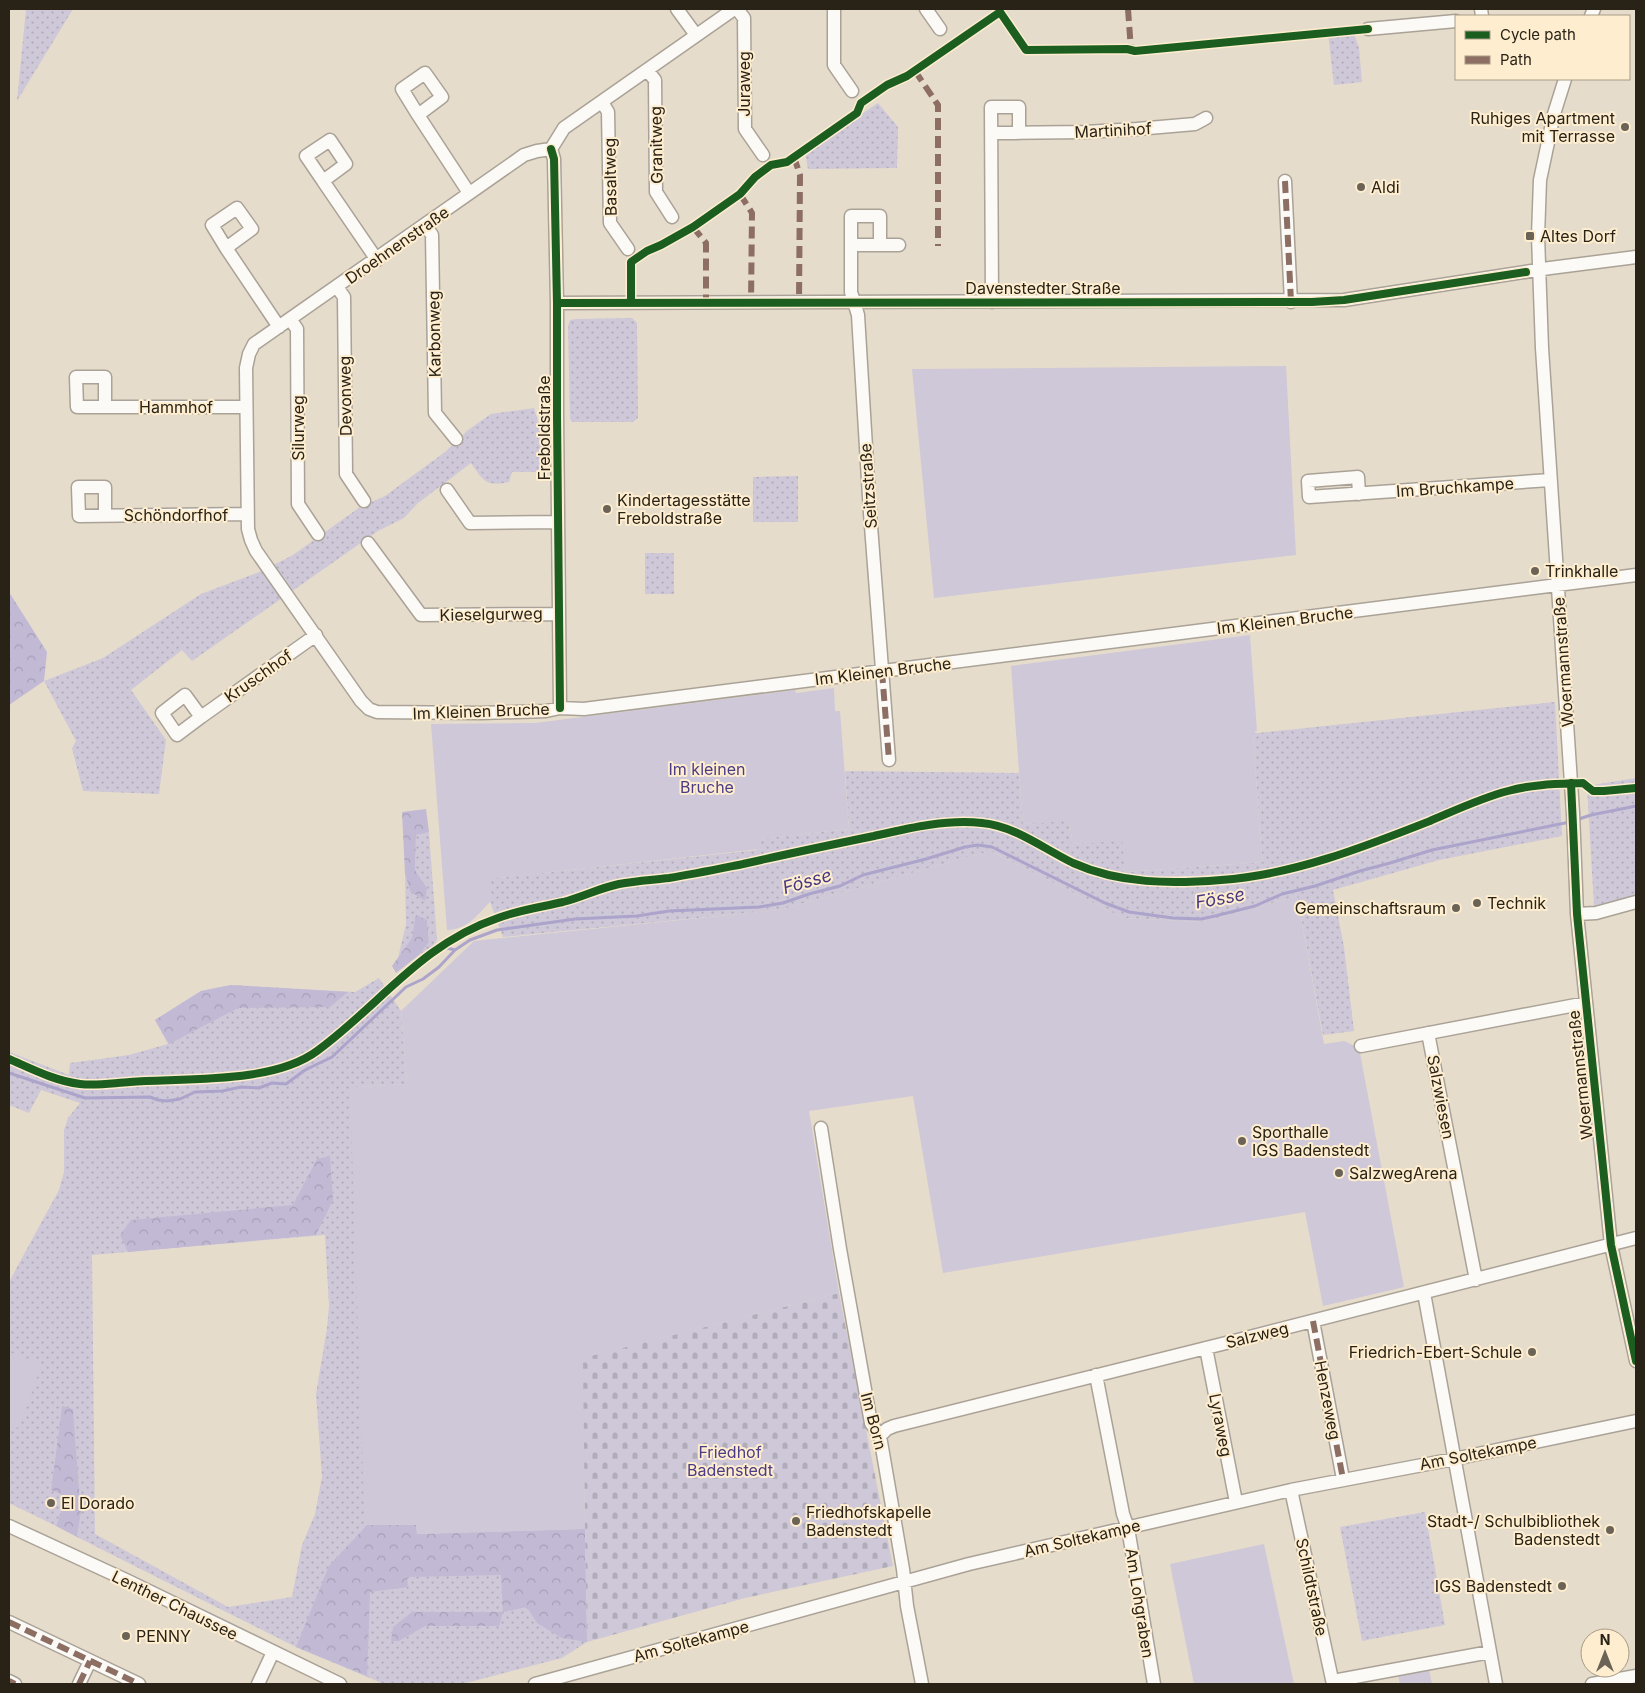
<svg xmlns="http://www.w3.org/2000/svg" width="1645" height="1693" font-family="Inter,sans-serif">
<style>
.grass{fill:url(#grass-dots);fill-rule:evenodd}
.forest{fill:url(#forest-crowns)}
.cemetery{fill:url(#cemetery-stones)}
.garden{fill:#cec8d8}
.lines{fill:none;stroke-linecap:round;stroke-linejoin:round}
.stream{stroke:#aca4cb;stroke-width:3}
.minor-casing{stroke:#aaa296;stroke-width:15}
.minor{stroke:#fbfaf7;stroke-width:12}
.quiet{stroke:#8d6e63;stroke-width:6;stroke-dasharray:12 6;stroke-linecap:butt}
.cycleway-casing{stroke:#feedce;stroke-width:11}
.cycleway{stroke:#1b5e20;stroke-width:8}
.poi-dot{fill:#6a6356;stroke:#feedce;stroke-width:2}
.labels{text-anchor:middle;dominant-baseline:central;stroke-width:4;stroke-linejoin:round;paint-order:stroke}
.street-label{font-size:16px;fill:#282217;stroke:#feedce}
.poi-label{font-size:16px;fill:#282217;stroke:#feedce;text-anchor:start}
.park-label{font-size:16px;fill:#4b3c87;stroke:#feedce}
.water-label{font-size:18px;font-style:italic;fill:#473883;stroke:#feedce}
</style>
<defs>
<pattern id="grass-dots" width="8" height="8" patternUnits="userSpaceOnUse" patternTransform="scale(1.25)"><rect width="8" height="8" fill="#cec8d8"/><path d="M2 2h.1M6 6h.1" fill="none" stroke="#b1acb9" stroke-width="1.8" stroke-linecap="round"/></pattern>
<pattern id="forest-crowns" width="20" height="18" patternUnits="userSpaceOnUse" patternTransform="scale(1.25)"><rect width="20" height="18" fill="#c2b9d5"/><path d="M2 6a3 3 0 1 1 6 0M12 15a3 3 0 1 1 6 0" fill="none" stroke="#a79fb6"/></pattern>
<pattern id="cemetery-stones" width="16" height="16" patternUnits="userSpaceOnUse" patternTransform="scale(1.25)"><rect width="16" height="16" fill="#cec8d8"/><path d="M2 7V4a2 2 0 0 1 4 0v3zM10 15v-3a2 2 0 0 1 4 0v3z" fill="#b1acb9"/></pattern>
</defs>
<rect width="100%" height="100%" fill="#e6dccc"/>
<!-- grass -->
<path class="grass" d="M26,9H73L17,101Z
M1353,31L1359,48L1362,82L1334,85L1328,33Z
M878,103L898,127L897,168L808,169L805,152Z
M632,318L637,323L638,418L633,422H572L570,419L568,326L570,320L576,319Z
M534,408L542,435L541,472H512L509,482C486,487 483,481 471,463L418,503L404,518L378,531L192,661L182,650L131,690L166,740L159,794L83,791L72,748L76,741L44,681L103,658L201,594L262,571L293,555L360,507L385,496L445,452L468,430L491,414Z
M798,476V522H753V477Z
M645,553H674V594H645Z
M1555,702L1562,836L1439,860L1333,890L1344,947L1354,1031L1323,1035L1297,896L1203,922L1123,918L990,851L780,910L503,937L490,902L488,879L757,850L759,839L849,829L845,771L1019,773L1023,824L1070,820L1072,844L1123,840L1125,872L1263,862L1260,835L1253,732L1257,733Z
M1636,778V896L1594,906L1587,786Z
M429,832L437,940L433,946L419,955L429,941L427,920L398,958L406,924L405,874L410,891L427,888L415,870L416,835Z
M379,978L401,1011L407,1084L357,1087L417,1534L585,1529L587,1642L562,1658L474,1681L460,1684H384L296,1647L77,1537L81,1513L73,1410L62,1407L51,1490L66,1497L56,1526L9,1503V1282L59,1190L64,1172V1130L68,1118L80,1103L41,1090L29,1113L9,1105V1052L69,1075L70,1063L129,1055L168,1044L155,1020L201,991L231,985L355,992ZM325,1235L329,1306L327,1328L316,1394L322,1477L315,1514L302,1545L292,1597L228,1607L95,1534L92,1255Z
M1425,1512L1445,1625L1362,1641L1340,1527Z"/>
<!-- forest -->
<path class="forest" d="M9,592L47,652L44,681L9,705Z
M426,809L429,832L416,835L415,870L427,888L425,901L410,891L405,874L402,812Z
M416,915L427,920L429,942L419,955L396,973L392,966L412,938Z
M231,985L348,992L330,1007L238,1008L169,1044L155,1020L201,991Z
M330,1156L333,1200L316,1235L128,1252L120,1235L131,1220L293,1205L317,1159Z
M62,1406L73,1409L81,1513L77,1537L56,1526L66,1497L51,1490Z
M367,1525H416L417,1534L585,1529L587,1642L562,1638L537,1623L527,1607L503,1612L499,1626H425L399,1641H391L393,1627L412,1612H503L501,1575L407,1577L408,1587L370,1592L367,1676L296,1647L329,1566Z"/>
<!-- cemetery -->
<path class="cemetery" d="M839,1293L893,1566L745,1598L587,1642L582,1358Z"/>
<!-- garden -->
<path class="garden" d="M1286,366L1296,555L934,598L912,369Z
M1250,635L1257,731L1253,732L1260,835L1263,862L1125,872L1122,841L1072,844L1070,821L1023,824L1011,666Z
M834,688L835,711H840L849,829L759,839V849L489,879L490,902C476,916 468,929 447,930L431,724L535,723L795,690L796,693Z
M990,851L1123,918L1203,922L1297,896L1324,1044L1344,1041L1359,1048L1404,1287L1323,1306L1305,1212L943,1273L913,1096L809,1111L839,1293L583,1358L585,1529L417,1534L416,1525H367L364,1509L350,1090L357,1087L407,1084L401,1011L474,941L780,910Z
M9,1352L42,1364L19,1428L9,1425Z
M1264,1544L1294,1684H1194L1170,1564Z
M1429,1670L1432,1684H1400L1398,1675Z"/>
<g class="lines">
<!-- stream -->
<path class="stream" d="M1576,820L1591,815L1636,806
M447,948L455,950
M9,1073L85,1098L150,1097L158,1100L167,1101L180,1099L195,1092L222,1091L241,1087L259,1088L272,1083L286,1084L305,1070L332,1057L406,987L423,979L439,967L455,950L470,940L497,930L575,919L637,916L669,911L759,907L783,903L809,894L840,886L863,875L926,859L965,847L978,845L992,847L1105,903L1129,912L1173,918L1201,919L1215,916L1255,906L1282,894L1315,886L1360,871L1390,863L1432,850L1570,822"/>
<!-- minor casing -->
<g class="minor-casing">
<path id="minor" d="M677,9L696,35
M737,9L744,18L745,129L763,155
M834,9V65L852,91
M926,9L940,29
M1481,9L1482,16
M1591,16L1594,9
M1368,29L1456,21
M647,70L655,80L656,192L672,217
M1565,79L1554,114L1540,180L1538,236L1542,348L1573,813L1577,914L1611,1245L1636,1361
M602,102L608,112L610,223L628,249
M418,115L402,89L425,73L442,97L418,115L469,193
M991,133L1085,132L1137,129L1195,124L1206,118
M551,149L537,151L524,155L254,344L249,354L246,368L248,529L251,540L256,551L361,701L369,709L377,712L481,713L546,711L560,708L584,709L1636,575
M551,149L554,159L557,303V416L560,708
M551,149L564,128L734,9
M323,181L306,156L330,140L346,164L323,181L377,260
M1285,181L1291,302
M425,225L432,235L435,413L456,439
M851,245H899
M880,245V216H851V292L858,315L870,513L889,760
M226,248L212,225L237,208L252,229L226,248L279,327
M337,287L344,297L346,474L364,501
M992,302L991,107H1019V133
M557,303L1344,300L1550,268L1636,257
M290,319L297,329L298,504L318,534
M105,407H77L76,377H105V407H246
M447,490L470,523L558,522
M1359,494L1358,477L1308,481L1309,497L1550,480
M105,515V487H78L79,516L247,514
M368,543L421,615L559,614
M201,717L177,735L162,713L185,695L201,717L316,635
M1577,914L1596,913L1636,902
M1428,1033L1476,1280
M1361,1046L1586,1003
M821,1128L840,1249L871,1423L880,1436L903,1569L907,1606L922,1684
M1424,1293L1496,1684
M1313,1321L1343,1479
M1206,1348L1236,1502
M1096,1375L1123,1514L1128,1528L1154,1684
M880,1436L887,1429L894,1426L1234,1341L1636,1238
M1291,1490L1333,1684
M9,1526L126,1580L340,1684
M9,1622L139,1684
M9,1681L15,1684
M1333,1681L1490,1652
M79,1684L90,1661
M258,1684L273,1652
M535,1684L969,1564L1291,1490L1454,1459L1636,1421
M1592,1684L1636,1676"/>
</g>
<!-- minor -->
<use href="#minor" class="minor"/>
<!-- quiet -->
<path class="quiet" d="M1128,9L1131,50
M915,71L938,105V246
M794,157L800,175L799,302
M1285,181L1291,302
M740,194L752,213L751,303
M693,227L706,243V303
M882,671L889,760
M1313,1321L1343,1479
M9,1622L139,1684
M9,1681L15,1684
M79,1684L90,1661"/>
<!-- cycleway casing -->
<g class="cycleway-casing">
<path id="cycleway" d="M551,149L554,159L557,303V416L560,708
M557,303L1312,302L1344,300L1526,272
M631,303V262L647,251L661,245L693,227L740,194L755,177L771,165L787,162L857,113L861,103L887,85L907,76L1000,12L1026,50L1127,49L1135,51L1368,29
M1571,783L1577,914L1611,1245L1636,1361
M9,1059C32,1069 55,1081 80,1084C97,1086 113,1083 130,1082C184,1078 273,1084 317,1051C380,1005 421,944 498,918C519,910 542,907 563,902C582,897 600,888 619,884C635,881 652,880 669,878C694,874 718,869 743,864C787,854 830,845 874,836C909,828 946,819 982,823C1015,826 1044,849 1073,863C1120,884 1171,884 1221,880C1293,875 1364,847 1430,821C1456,810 1481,798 1508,791C1533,784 1558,784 1583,783L1593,791H1604L1636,788"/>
</g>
<!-- cycleway -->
<use href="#cycleway" class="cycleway"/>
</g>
<!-- markers -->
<g class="poi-dot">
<circle cx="1625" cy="127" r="5"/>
<circle cx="1361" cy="187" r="5"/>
<rect x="1525" y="231" width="10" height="10" rx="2.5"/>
<circle cx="607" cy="509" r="5"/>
<circle cx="1535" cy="571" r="5"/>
<circle cx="1477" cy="903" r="5"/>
<circle cx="1456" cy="908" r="5"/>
<circle cx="1242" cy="1141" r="5"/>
<circle cx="1339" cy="1173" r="5"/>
<circle cx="1532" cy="1352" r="5"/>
<circle cx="51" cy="1503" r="5"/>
<circle cx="796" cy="1521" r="5"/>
<circle cx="1610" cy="1530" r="5"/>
<circle cx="1562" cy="1586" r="5"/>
<circle cx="126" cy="1636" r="5"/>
</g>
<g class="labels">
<!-- street labels -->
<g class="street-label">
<text transform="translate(744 84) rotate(-90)">Juraweg</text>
<text transform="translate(1113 130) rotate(-3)">Martinihof</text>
<text transform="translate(656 145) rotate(-91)">Granitweg</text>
<text transform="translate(610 177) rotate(-91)">Basaltweg</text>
<text transform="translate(397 245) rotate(-35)">Droehnenstraße</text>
<text x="1043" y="288">Davenstedter Straße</text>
<text transform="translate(434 334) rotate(-91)">Karbonweg</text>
<text transform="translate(345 396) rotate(-91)">Devonweg</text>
<text x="176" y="407">Hammhof</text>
<text transform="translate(298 428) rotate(-90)">Silurweg</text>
<text transform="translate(544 428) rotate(-90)">Freboldstraße</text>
<text transform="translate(868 486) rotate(-94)">Seitzstraße</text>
<text transform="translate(1455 487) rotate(-4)">Im Bruchkampe</text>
<text x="176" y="515">Schöndorfhof</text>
<text transform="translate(491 614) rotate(-1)">Kieselgurweg</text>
<text transform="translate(1285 620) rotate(-7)">Im Kleinen Bruche</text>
<text transform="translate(1563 662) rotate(-94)">Woermannstraße</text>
<text transform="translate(883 671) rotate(-7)">Im Kleinen Bruche</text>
<text transform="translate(258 676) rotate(-35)">Kruschhof</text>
<text transform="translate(481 711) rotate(-2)">Im Kleinen Bruche</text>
<text transform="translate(1580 1075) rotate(-96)">Woermannstraße</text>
<text transform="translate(1441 1097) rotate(79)">Salzwiesen</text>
<text transform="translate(1257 1335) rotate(-14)">Salzweg</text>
<text transform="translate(1328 1400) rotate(79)">Henzeweg</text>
<text transform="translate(874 1421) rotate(75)">Im Born</text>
<text transform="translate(1221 1425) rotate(79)">Lyraweg</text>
<text transform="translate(1478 1453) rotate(-11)">Am Soltekampe</text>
<text transform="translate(1082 1538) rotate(-13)">Am Soltekampe</text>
<text transform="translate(1312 1587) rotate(78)">Schildtstraße</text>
<text transform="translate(1140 1603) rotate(81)">Am Lohgraben</text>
<text transform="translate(175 1605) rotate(26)">Lenther Chaussee</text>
<text transform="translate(691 1641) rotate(-15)">Am Soltekampe</text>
</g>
<!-- poi labels -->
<g class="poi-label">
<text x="1615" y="118" text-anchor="end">Ruhiges Apartment<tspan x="1615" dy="18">mit Terrasse</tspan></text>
<text x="1371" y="187">Aldi</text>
<text x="1540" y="236">Altes Dorf</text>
<text x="617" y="500">Kindertagesstätte<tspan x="617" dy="18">Freboldstraße</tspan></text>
<text x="1545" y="571">Trinkhalle</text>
<text x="1487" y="903">Technik</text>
<text x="1446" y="908" text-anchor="end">Gemeinschaftsraum</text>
<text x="1252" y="1132">Sporthalle<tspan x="1252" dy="18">IGS Badenstedt</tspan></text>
<text x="1349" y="1173">SalzwegArena</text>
<text x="1522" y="1352" text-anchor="end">Friedrich-Ebert-Schule</text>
<text x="61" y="1503">El Dorado</text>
<text x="806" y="1512">Friedhofskapelle<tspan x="806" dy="18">Badenstedt</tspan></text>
<text x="1600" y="1521" text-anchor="end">Stadt-/ Schulbibliothek<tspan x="1600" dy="18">Badenstedt</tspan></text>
<text x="1552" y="1586" text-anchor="end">IGS Badenstedt</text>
<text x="136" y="1636">PENNY</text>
</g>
<!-- park labels -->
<g class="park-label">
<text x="707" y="769">Im kleinen<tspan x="707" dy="18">Bruche</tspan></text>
<text x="730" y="1452">Friedhof<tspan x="730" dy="18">Badenstedt</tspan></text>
</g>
<!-- water labels -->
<g class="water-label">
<text transform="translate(807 881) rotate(-16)">Fösse</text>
<text transform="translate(1220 898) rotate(-10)">Fösse</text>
</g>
</g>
<!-- border -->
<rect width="1645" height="1693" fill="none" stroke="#282217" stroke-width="20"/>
<!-- legend -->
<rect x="1455" y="15" width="175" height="65" fill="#feedce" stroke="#a89c85"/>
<rect x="1465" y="31" width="25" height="8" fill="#1b5e20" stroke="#a89c85"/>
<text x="1500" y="40" font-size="15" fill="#282217">Cycle path</text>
<rect x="1465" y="56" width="25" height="8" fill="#8d6e63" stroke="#a89c85"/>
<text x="1500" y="65" font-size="15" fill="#282217">Path</text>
<!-- north arrow -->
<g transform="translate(1605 1653)"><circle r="24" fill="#feedce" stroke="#a89c85"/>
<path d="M0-4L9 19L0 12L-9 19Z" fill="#6a6356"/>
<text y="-8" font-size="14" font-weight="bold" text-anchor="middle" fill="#282217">N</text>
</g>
</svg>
